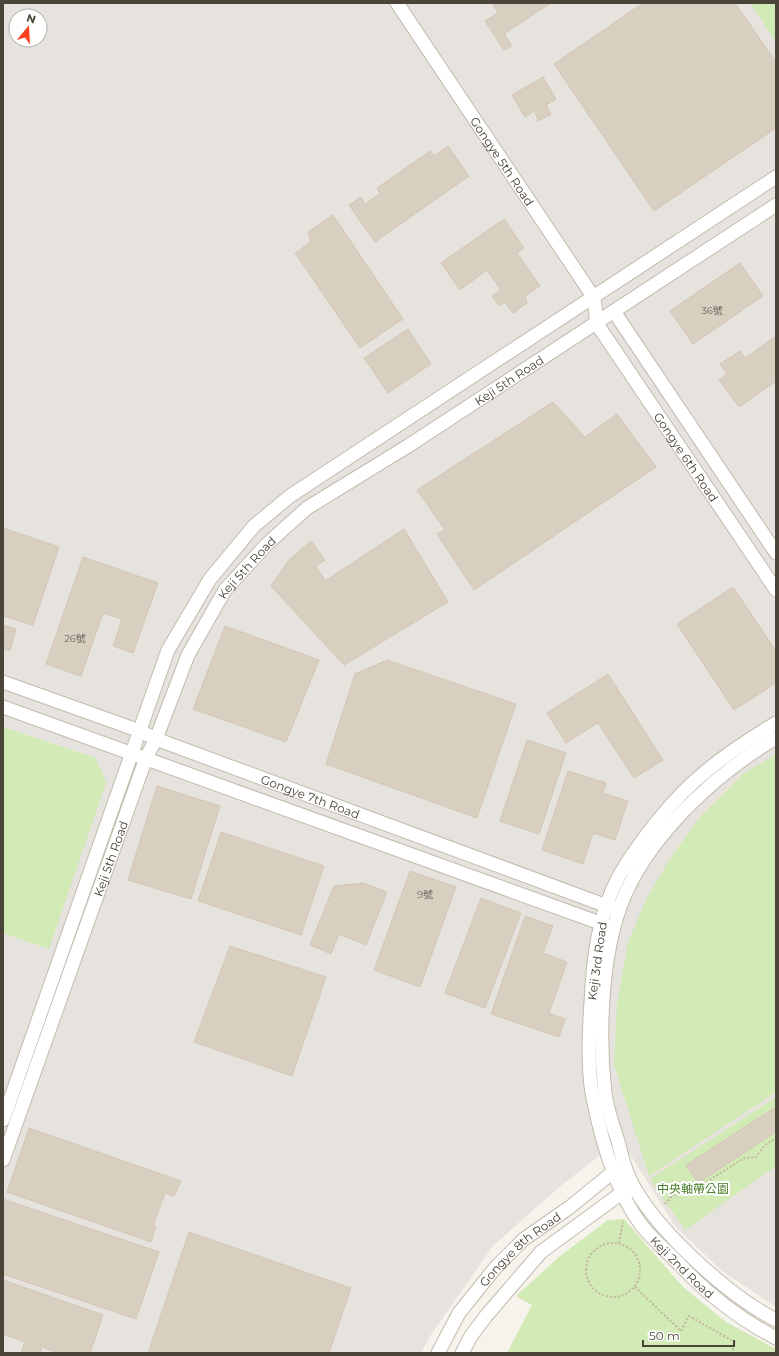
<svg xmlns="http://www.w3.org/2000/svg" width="779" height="1356" font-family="Montserrat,'Noto Sans TC',sans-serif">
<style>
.industrial{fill:#e6e2dd;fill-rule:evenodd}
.green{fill:#d2eab5}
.building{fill:#d8cfc1;stroke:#d3c7b4}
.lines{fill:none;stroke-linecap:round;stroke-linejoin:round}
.minor-casing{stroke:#c2bbae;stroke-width:15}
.path{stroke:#c4b79f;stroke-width:2;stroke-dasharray:2 2;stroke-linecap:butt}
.minor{stroke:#fff;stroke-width:13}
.labels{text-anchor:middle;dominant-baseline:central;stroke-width:4;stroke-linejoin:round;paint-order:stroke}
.number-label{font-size:10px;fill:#6e675b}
.street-label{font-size:12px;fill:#4b4439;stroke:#fff}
.park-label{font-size:12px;fill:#4a7f2a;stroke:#fff}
</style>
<rect width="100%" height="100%" fill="#f6f3ec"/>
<!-- industrial -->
<path class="industrial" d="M3,3H776V1307L722,1271L675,1226L630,1154L603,1153L558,1188L493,1246L428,1339L421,1353H3ZM16,16H40V40H16Z"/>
<!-- green -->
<path class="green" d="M750,3H776V42Z
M3,727L96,758L106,783L49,949L3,933Z
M776,754V1092L649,1176L614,1065L617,1005L628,942L647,898L668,862L698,819L743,774Z
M776,1097V1166L685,1230L650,1179Z
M624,1219L683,1287L726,1322L776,1349V1353H507L532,1305L516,1296L560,1256L608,1220Z"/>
<!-- building -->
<path class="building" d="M492,3H551L504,34L512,46L504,50L485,21L498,13Z
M643,3H735L776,62V128L654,211L554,64Z
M543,77L556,99L546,105L551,114L538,121L535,111L525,117L512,95Z
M448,146L469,176L375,242L349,205L361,197L365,204L380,194L377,188L430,151L434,156Z
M333,215L403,319L360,348L295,253L311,242L308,232Z
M504,219L524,248L517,253L540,286L525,296L527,303L513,313L505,302L499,306L492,296L501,290L487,270L460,290L441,263Z
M740,263L763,296L693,344L670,311Z
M408,329L431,364L388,393L364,358Z
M776,336V381L739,407L719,380L727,374L720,364L740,351L745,358Z
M553,402L585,437L617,414L656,467L474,590L437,534L445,530L417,490Z
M3,528L59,547L33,625L3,616Z
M404,529L448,602L344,665L271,586L289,560L311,541L325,560L316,566L325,581Z
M83,557L158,583L133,653L113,646L122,619L103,613L81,676L46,664Z
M733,587L776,651V683L734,710L677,624Z
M3,625L16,629L10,651L3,649Z
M225,626L319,660L286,742L193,709Z
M387,660L516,704L477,818L326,764L355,674Z
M608,674L663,760L634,778L598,723L566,743L547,713Z
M527,740L566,753L539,834L500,821Z
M568,771L606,783L603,793L628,801L615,840L593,833L583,864L542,850Z
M157,786L220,806L191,899L128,880Z
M221,832L324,866L301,935L198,901Z
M410,871L456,887L420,987L374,970Z
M363,883L387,892L366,945L339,934L331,954L310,945L334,886Z
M481,898L521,913L485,1008L445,993Z
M525,916L553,926L543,953L567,962L549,1013L565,1019L559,1037L491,1014Z
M230,946L326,977L292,1076L194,1042Z
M776,1107V1132L698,1183L686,1165Z
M29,1128L181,1181L174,1196L165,1193L153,1225L156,1226L151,1242L7,1192Z
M3,1199L159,1252L136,1319L3,1274Z
M189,1232L351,1288L329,1353H148Z
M3,1280L103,1315L90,1353H58L42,1347L40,1353H21L25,1342L3,1334Z"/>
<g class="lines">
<!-- minor casing -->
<g class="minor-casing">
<g id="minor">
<path id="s1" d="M397,3L594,298L597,324L776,590"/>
<path d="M615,313L776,553"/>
<path id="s2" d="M3,682L140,731L156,739L615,909"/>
<path d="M3,707L600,923L606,927"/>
<path id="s3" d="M776,723C751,738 726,754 704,773C673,798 639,842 619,876C598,915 593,959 591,1002C589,1030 587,1070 593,1098C601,1138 616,1192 642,1226C653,1240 669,1253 682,1267C709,1295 741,1320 776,1338"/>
<path d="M776,738C720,771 660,825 630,884C601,939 598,1031 605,1093C607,1109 613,1126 618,1141C622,1158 626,1174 635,1189C662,1235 729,1296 776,1320"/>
<path d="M3,1120L168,650L210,579L254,526L290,496L776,177"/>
<path id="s4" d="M3,1160L146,758L156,739L188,655L225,590L267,544L307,508L408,446L776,205"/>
<path id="s5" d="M438,1353L459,1313L496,1267L524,1239L570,1207L613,1172L621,1168"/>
<path d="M462,1353L471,1336L486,1316L541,1252L623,1192L631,1190"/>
</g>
</g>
<!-- path -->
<path class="path" d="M665,1204L672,1196L697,1188L744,1158L756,1157L765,1145L776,1138
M586 1270a27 27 0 1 1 54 0a27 27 0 1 1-54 0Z
M619,1243L623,1222
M635,1287L681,1331L689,1316L735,1342L732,1353"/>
<!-- minor -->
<use href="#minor" class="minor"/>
</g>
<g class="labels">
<!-- number labels -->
<g class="number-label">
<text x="712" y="310">36號</text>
<text x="75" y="638">26號</text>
<text x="425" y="894">9號</text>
</g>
<!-- street labels -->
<g class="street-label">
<text stroke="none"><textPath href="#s1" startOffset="190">Gongye 5th Road</textPath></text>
<text stroke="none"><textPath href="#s4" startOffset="968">Keji 5th Road</textPath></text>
<text stroke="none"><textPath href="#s1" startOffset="541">Gongye 6th Road</textPath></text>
<text stroke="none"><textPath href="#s4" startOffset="644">Keji 5th Road</textPath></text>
<text stroke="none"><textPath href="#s2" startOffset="328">Gongye 7th Road</textPath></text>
<text stroke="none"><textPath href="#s4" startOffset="320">Keji 5th Road</textPath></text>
<text transform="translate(597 961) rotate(-82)">Keji 3rd Road</text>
<text stroke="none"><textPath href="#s5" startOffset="134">Gongye 8th Road</textPath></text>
<text stroke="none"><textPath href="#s3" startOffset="644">Keji 2nd Road</textPath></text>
</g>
<!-- park labels -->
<g class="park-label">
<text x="693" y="1188">中央軸帶公園</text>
</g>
</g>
<!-- border -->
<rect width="779" height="1356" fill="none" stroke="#4b4439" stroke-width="8"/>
<!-- north arrow -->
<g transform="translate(28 28) rotate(18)"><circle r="19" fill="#ffffff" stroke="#b7b4b0"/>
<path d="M0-3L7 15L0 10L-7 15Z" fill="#fc3f1d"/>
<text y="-6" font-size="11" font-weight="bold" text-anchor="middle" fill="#4b4439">N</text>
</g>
<!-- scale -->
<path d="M643 1340v6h91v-6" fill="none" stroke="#4b4439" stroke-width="2"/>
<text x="649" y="1340" font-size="12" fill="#4b4439" stroke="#ffffff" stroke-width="3" paint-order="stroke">50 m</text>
</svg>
